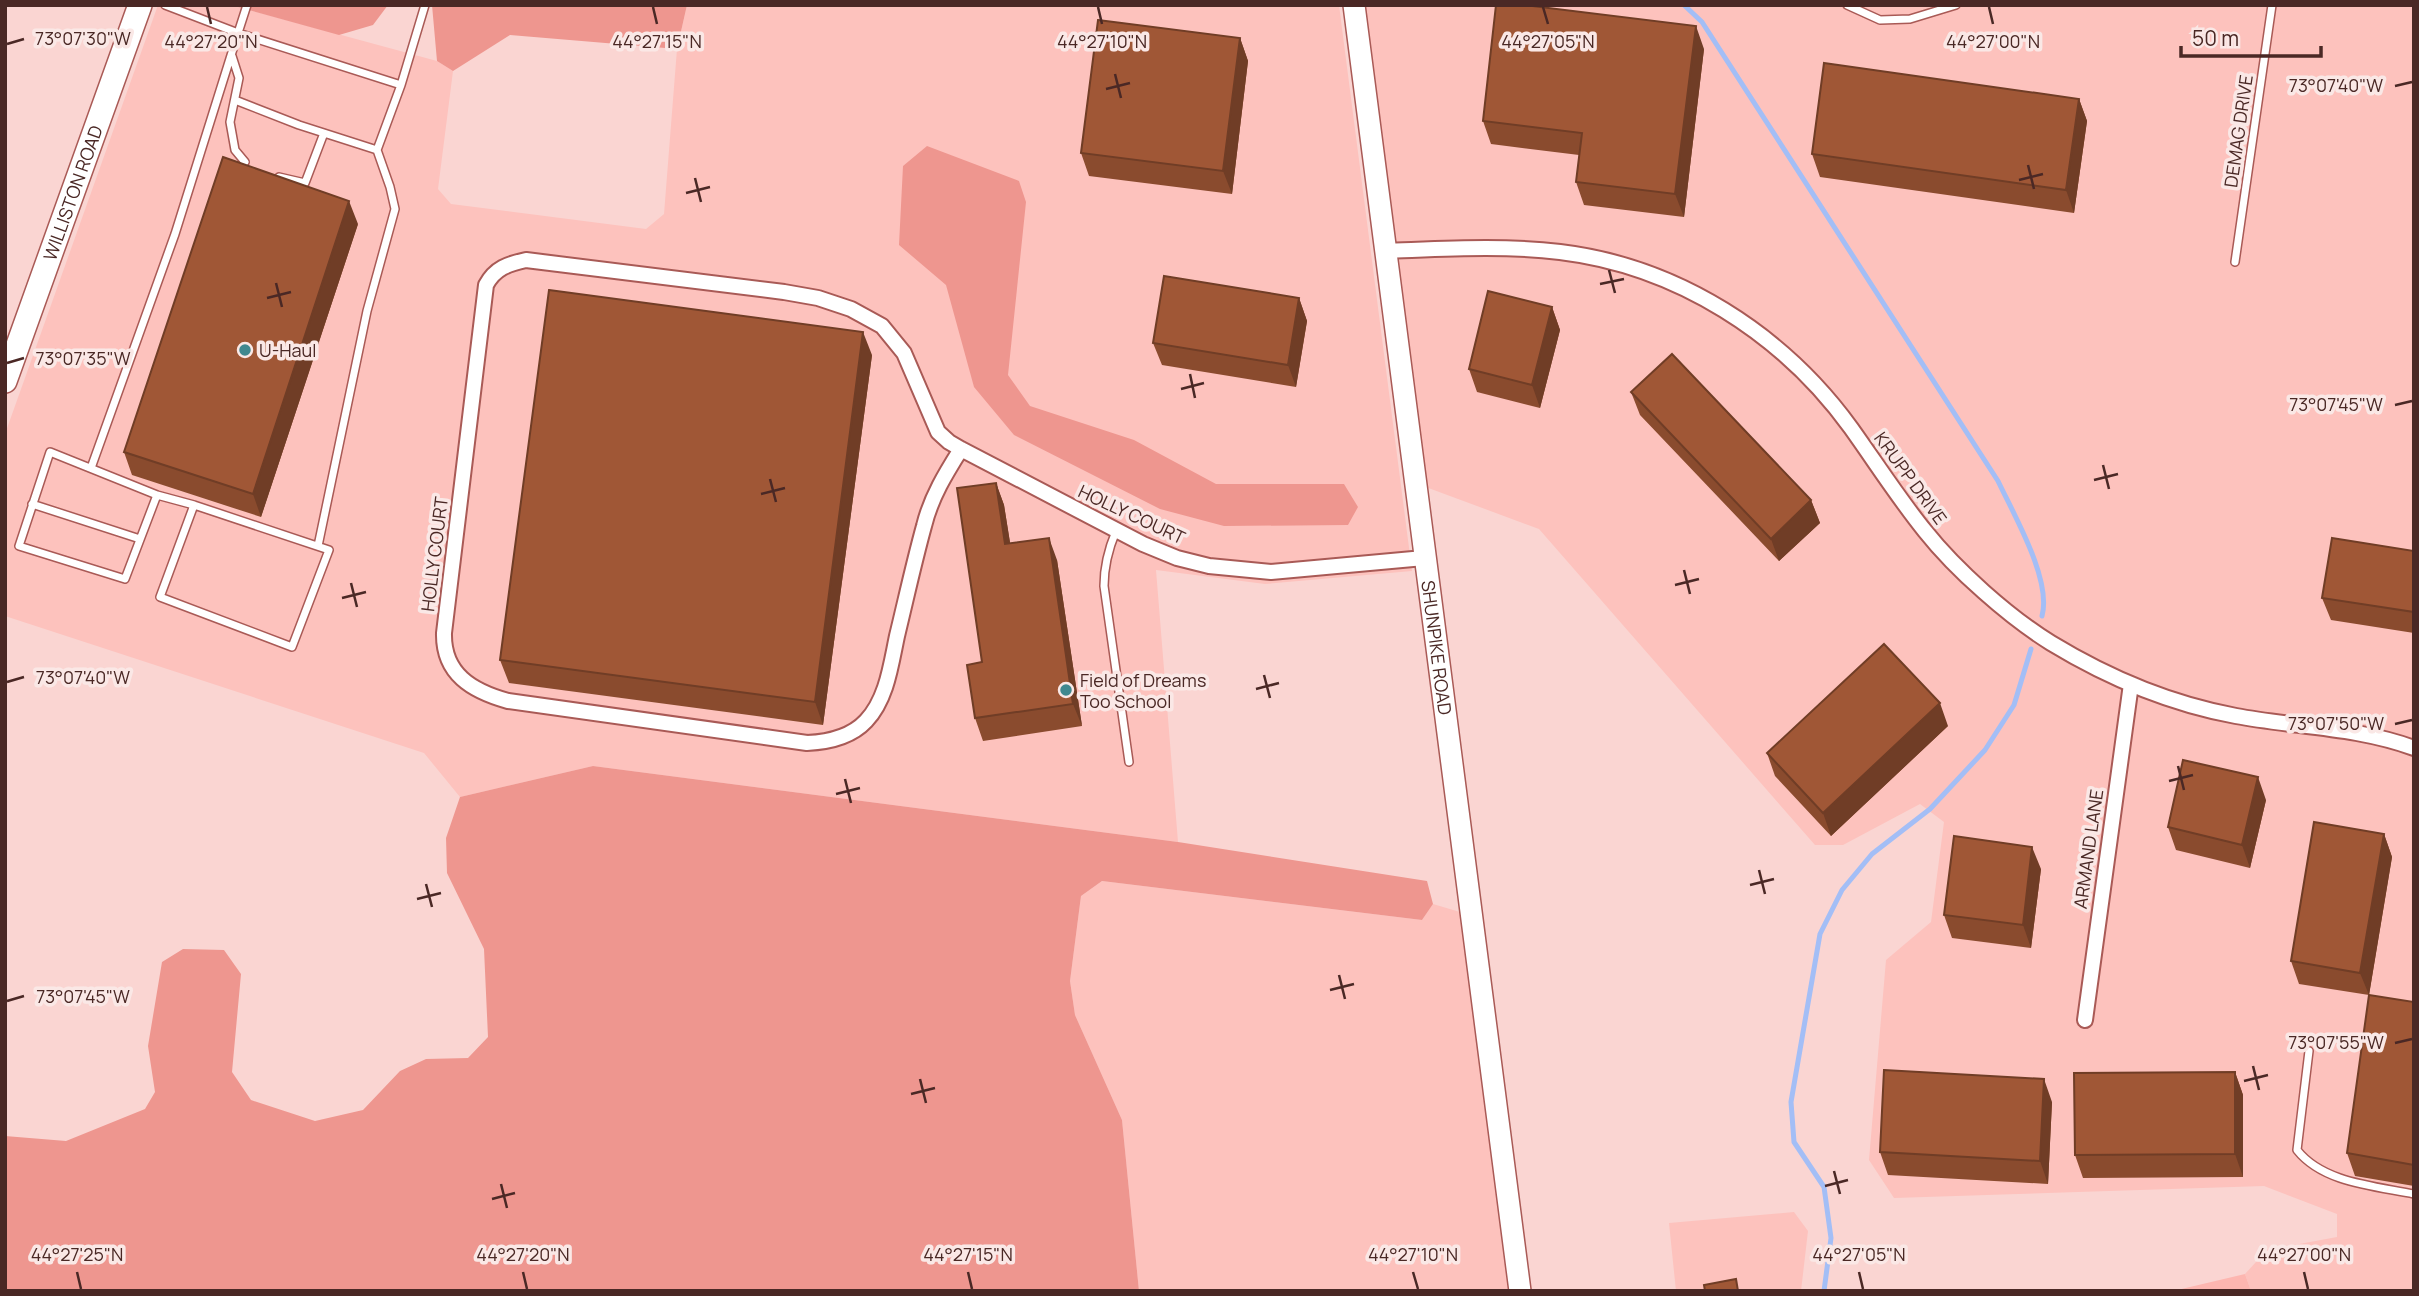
<svg xmlns="http://www.w3.org/2000/svg" width="2419" height="1296" font-family="Manrope,sans-serif">
<style>
.built{fill:#fdc2bd}
.green{fill:#fdb6b0}
.forest{fill:#ee968f}
.lines{fill:none;stroke-linecap:round;stroke-linejoin:round}
.stream{stroke:#a3bef6;stroke-width:5}
.lane-casing{stroke:#a95a56;stroke-width:10}
.street-casing{stroke:#a95a56;stroke-width:18}
.secondary-casing{stroke:#a95a56;stroke-width:24}
.primary-casing{stroke:#a95a56;stroke-width:26}
.lane{stroke:#fff;stroke-width:7}
.street{stroke:#fff;stroke-width:14}
.secondary{stroke:#fff;stroke-width:21}
.primary{stroke:#fff;stroke-width:23}
.wall{fill:#8a4b2e}
.shaded-wall{fill:#703d26}
.building{fill:#a05736;stroke:#703d26;stroke-width:2}
.ticks{fill:none;stroke:#4a2825;stroke-width:2.5}
.poi-dot{fill:#40888f;stroke:#fae8e6;stroke-width:2.5}
.labels{text-anchor:middle;dominant-baseline:central;stroke-width:7;stroke-linejoin:round;paint-order:stroke}
.street-label{font-size:18px;fill:#4a2825;stroke:#fae8e6}
.poi-label{font-size:18px;fill:#4a2825;stroke:#fae8e6;text-anchor:start}
.ticks-label{font-size:18px;text-anchor:middle;fill:#4a2825;stroke:#fae8e6;stroke-width:7;stroke-linejoin:round;paint-order:stroke}
</style>
<rect width="100%" height="100%" fill="#fad5d2"/>
<!-- built -->
<path class="built" d="M158,5H231L437,61L453,71L438,189L451,204L646,229L664,214L677,49L687,5H1339L1412,571L1265,584L1156,570L1178,842L593,766L460,797L424,753L5,616V434Z
M1365,5H2414V1291H2251L2245,1274L2267,1250L2337,1237V1214L2264,1186L1894,1198L1869,1160L1886,960L1931,922L1944,822L1920,804L1843,845H1815L1539,529L1423,486L1399,304Z
M1102,881L1422,920L1433,904L1480,918L1528,1291H1139L1122,1120L1075,1015L1070,981L1081,896Z
M1794,1212L1808,1231L1801,1291H1676L1669,1223Z"/>
<!-- green -->
<path class="green" d="M2245,1274L2251,1291H2173Z"/>
<!-- forest -->
<path class="forest" d="M231,5H388L373,25L339,35Z
M432,5H687L677,49L510,35L453,71L437,61Z
M927,146L1019,181L1026,202L1008,375L1030,406L1134,440L1216,484H1344L1358,507L1348,525L1224,526L1160,509L1014,435L974,387L946,285L899,245L903,166Z
M593,766L1178,842L1427,881L1433,904L1422,920L1102,881L1081,896L1070,981L1075,1015L1122,1120L1139,1291H5V1136L66,1141L145,1109L155,1092L148,1046L162,962L183,949L224,950L241,974L232,1072L251,1100L315,1121L363,1110L400,1071L426,1059L468,1058L488,1037L484,949L447,873L446,838L460,797Z"/>
<g class="lines">
<!-- stream -->
<path class="stream" d="M1684,5L1702,22L1998,481C2014,515 2052,580 2042,616
M1824,1291L1831,1238L1824,1187L1794,1142L1791,1102L1820,934L1842,890L1872,854L1930,809L1985,750L2014,705L2031,649"/>
<!-- lane casing -->
<g class="lane-casing">
<path id="lane" d="M1847,5L1880,20L1910,19L1956,5
M232,56L239,78L230,122L235,150L245,162
M401,85L425,5
M235,100L299,125L377,150L401,85L238,33L247,5
M279,177L305,183L324,133
M2235,262L2272,5
M50,452L157,495L125,579L19,546Z
M91,468L175,234L238,33L165,5
M157,495L194,505L160,597L292,647L329,550L194,505
M32,504L140,539
M1116,531C1108,550 1104,566 1104,586L1129,762
M318,546L367,311L395,209L390,187L377,150
M2309,1051L2297,1150C2323,1183 2375,1186 2414,1194"/>
</g>
<!-- street casing -->
<g class="street-casing">
<path id="street" d="M1385,251C1443,249 1502,245 1560,252C1677,266 1783,334 1851,428C1876,463 1899,499 1925,531C1956,570 2009,617 2051,643C2107,677 2171,704 2236,716C2295,727 2357,727 2414,748
M961,449C946,473 931,497 924,526C914,562 906,599 897,636C891,664 887,699 866,721C851,737 829,742 807,743L508,701C472,691 443,674 444,633L486,285C495,268 508,264 526,260L784,292L818,298L851,309L882,326L904,353L938,432L949,442L961,449L1143,544L1177,558L1209,566L1271,572L1424,558
M2085,1020L2131,684"/>
</g>
<!-- secondary casing -->
<g class="secondary-casing">
<g id="secondary">
<path id="s1" d="M1354,5L1520,1291"/>
</g>
</g>
<!-- primary casing -->
<g class="primary-casing">
<g id="primary">
<path id="s2" d="M5,381L140,5"/>
</g>
</g>
<!-- lane -->
<use href="#lane" class="lane"/>
<!-- street -->
<use href="#street" class="street"/>
<!-- secondary -->
<use href="#secondary" class="secondary"/>
<!-- primary -->
<use href="#primary" class="primary"/>
</g>
<!-- wall -->
<path class="wall" d="M1240,38L1248,61L1232,194L1089,176L1081,153Z
M1704,49L1684,217L1584,205L1576,182L1579,155L1491,144L1483,121Z
M2079,99L2087,121L2074,213L1820,177L1812,154Z
M358,224L261,517L132,475L124,452Z
M1299,298L1307,321L1296,387L1162,365L1153,343Z
M1552,307L1560,330L1540,408L1477,392L1469,369Z
M872,355L823,725L509,683L500,660Z
M1631,392L1811,500L1820,523L1779,561L1640,415Z
M996,483L1004,505L1010,543L1057,560L1082,726L983,741L975,718L982,662Z
M2414,551V633L2331,620L2322,598Z
M1948,726L1831,836L1775,776L1767,753Z
M2266,800L2250,868L2176,850L2168,827Z
M2384,834L2392,857L2369,995L2299,984L2291,961Z
M2041,869L2031,948L1952,938L1944,915Z
M2414,1002V1186L2355,1176L2347,1153Z
M2235,1072L2243,1095V1177L2083,1178L2075,1155Z
M2052,1102L2048,1184L1888,1175L1880,1152Z"/>
<!-- shaded-wall -->
<path class="shaded-wall" d="M1696,26L1704,49L1684,217L1675,194Z
M1240,38L1248,61L1232,194L1223,171Z
M2079,99L2087,121L2074,213L2066,190Z
M349,201L358,224L261,517L253,494Z
M1299,298L1307,321L1296,387L1288,365Z
M1552,307L1560,330L1540,408L1532,385Z
M863,332L872,355L823,725L815,702Z
M996,483L1004,505L1014,567L1005,544Z
M1811,500L1820,523L1779,561L1771,539Z
M1049,538L1057,560L1082,726L1073,704Z
M1940,703L1948,726L1831,836L1823,813Z
M2258,777L2266,800L2250,868L2242,845Z
M2384,834L2392,857L2369,995L2360,973Z
M2032,847L2041,869L2031,948L2023,925Z
M2235,1072L2243,1095V1177L2235,1154Z
M2044,1079L2052,1102L2048,1184L2040,1161Z"/>
<!-- building -->
<path class="building" d="M1496,5H1524L1696,26L1675,194L1576,182L1582,133L1483,121Z
M1098,20L1240,38L1223,171L1081,153Z
M1824,63L2079,99L2066,190L1812,154Z
M223,157L349,201L253,494L124,452Z
M1164,276L1299,298L1288,365L1153,343Z
M549,290L863,332L815,702L500,660Z
M1488,291L1552,307L1532,385L1469,369Z
M1672,354L1811,500L1771,539L1631,392Z
M996,483L1005,544L1049,538L1073,704L975,718L967,665L982,662L957,488Z
M2332,538L2414,551V612L2322,598Z
M1884,644L1940,703L1823,813L1767,753Z
M2183,760L2258,777L2242,845L2168,827Z
M2314,822L2384,834L2360,973L2291,961Z
M1954,836L2032,847L2023,925L1944,915Z
M2369,995L2414,1002V1165L2347,1153Z
M1884,1070L2044,1079L2040,1161L1880,1152Z
M2235,1072V1154L2075,1155L2074,1073Z
M1736,1279L1738,1291H1705L1704,1285Z"/>
<!-- ticks -->
<path class="ticks" d="M207,7L211,24M653,7L657,24M1098,7L1102,24M1543,7L1548,24M1989,7L1993,24M7,44L24,39M1115,74L1121,98M2395,86L2412,82M1106,89L1130,83M2028,165L2034,189M695,178L701,202M2019,180L2043,174M686,193L710,187M1609,270L1615,293M276,283L282,307M1600,284L1624,279M267,298L291,292M7,363L24,358M1190,374L1195,398M1181,389L1204,383M2395,405L2412,401M2103,465L2109,489M770,479L776,502M2094,480L2118,474M761,494L785,488M1684,570L1690,594M351,583L357,607M1675,585L1699,579M342,598L366,592M1264,675L1270,698M7,682L24,677M1256,689L1279,683M2395,724L2412,720M2178,766L2184,790M845,779L851,803M2169,781L2193,775M836,794L860,788M1759,870L1765,894M426,884L432,907M1750,885L1774,879M417,899L441,893M1339,975L1345,999M1330,990L1354,984M7,1001L24,996M2395,1043L2412,1039M2253,1066L2259,1090M920,1079L926,1103M2244,1081L2268,1075M911,1094L935,1088M1834,1171L1840,1194M501,1184L507,1208M1825,1186L1848,1180M492,1199L515,1193M77,1272L81,1289M523,1272L527,1289M968,1272L972,1289M1413,1272L1418,1289M1859,1272L1863,1289M2304,1272L2308,1289"/>
<!-- markers -->
<g class="poi-dot">
<circle cx="245" cy="350" r="7"/>
<circle cx="1066" cy="690" r="7"/>
</g>
<g class="labels">
<!-- street labels -->
<g class="street-label">
<text transform="translate(2238 131) rotate(-82)">DEMAG DRIVE</text>
<text stroke="none"><textPath href="#s2" startOffset="200">WILLISTON ROAD</textPath></text>
<text transform="translate(1911 478) rotate(54)">KRUPP DRIVE</text>
<text transform="translate(1132 514) rotate(25)">HOLLY COURT</text>
<text transform="translate(434 554) rotate(-83)">HOLLY COURT</text>
<text stroke="none"><textPath href="#s1" startOffset="648">SHUNPIKE ROAD</textPath></text>
<text transform="translate(2088 849) rotate(-82)">ARMAND LANE</text>
</g>
<!-- poi labels -->
<g class="poi-label">
<text x="259" y="350">U-Haul</text>
<text x="1080" y="680">Field of Dreams<tspan x="1080" dy="21">Too School</tspan></text>
</g>
</g>
<g class="ticks-label">
<text x="83" y="45">73°07'30"W</text>
<text x="211" y="48">44°27'20"N</text>
<text x="657" y="48">44°27'15"N</text>
<text x="1102" y="48">44°27'10"N</text>
<text x="1548" y="48">44°27'05"N</text>
<text x="1993" y="48">44°27'00"N</text>
<text x="2336" y="92">73°07'40"W</text>
<text x="83" y="365">73°07'35"W</text>
<text x="2336" y="411">73°07'45"W</text>
<text x="83" y="684">73°07'40"W</text>
<text x="2336" y="730">73°07'50"W</text>
<text x="83" y="1003">73°07'45"W</text>
<text x="2336" y="1049">73°07'55"W</text>
<text x="77" y="1261">44°27'25"N</text>
<text x="523" y="1261">44°27'20"N</text>
<text x="968" y="1261">44°27'15"N</text>
<text x="1413" y="1261">44°27'10"N</text>
<text x="1859" y="1261">44°27'05"N</text>
<text x="2304" y="1261">44°27'00"N</text>
</g>
<!-- border -->
<rect width="2419" height="1296" fill="none" stroke="#4a2825" stroke-width="14"/>
<!-- scale -->
<path d="M2181 46v10h140v-10" fill="none" stroke="#4a2825" stroke-width="3.5"/>
<text x="2192" y="46" font-size="21" fill="#4a2825" stroke="#fae8e6" stroke-width="5" paint-order="stroke">50 m</text>
</svg>
